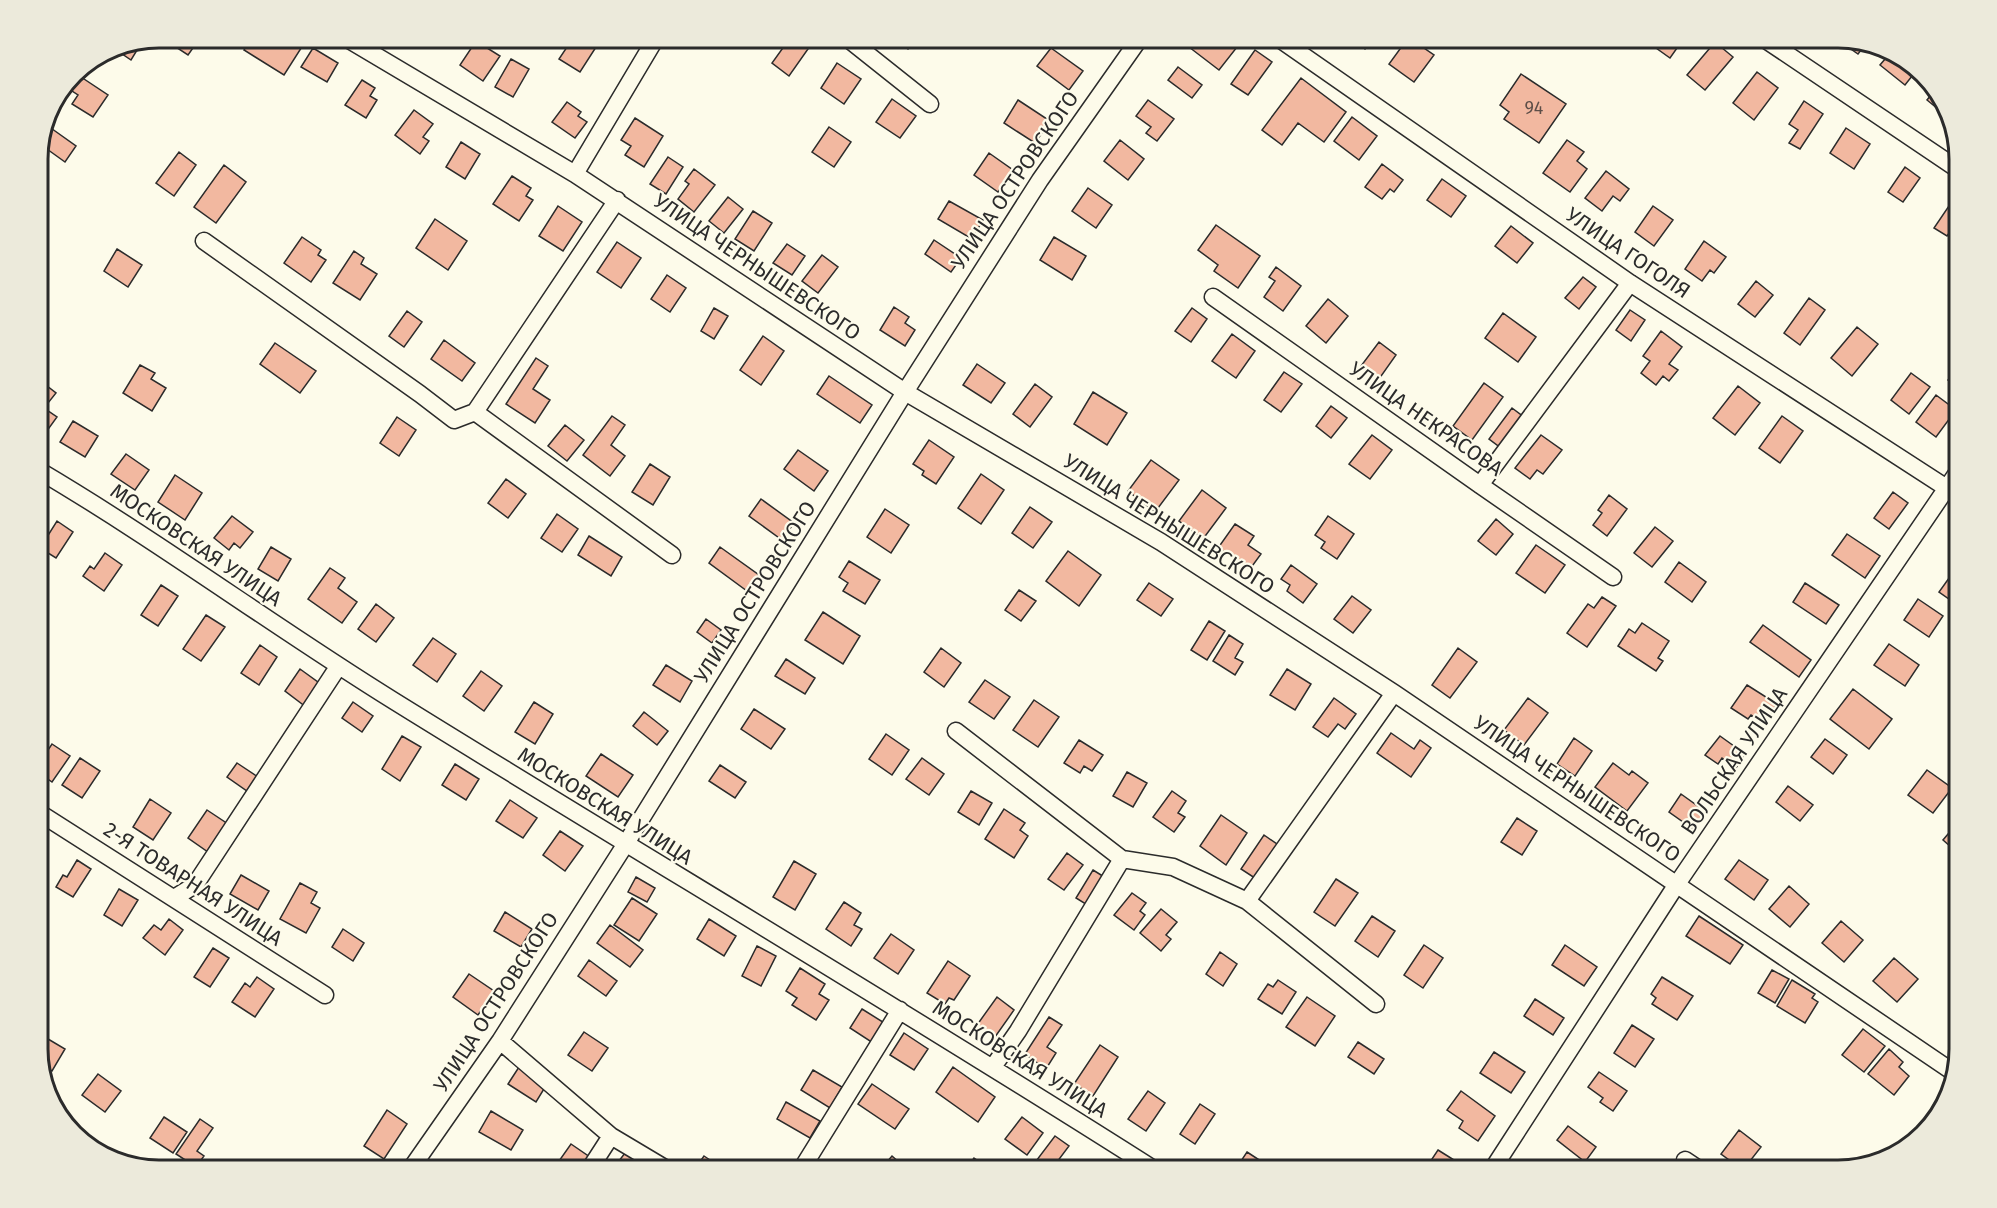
<svg xmlns="http://www.w3.org/2000/svg" width="1997" height="1208" font-family="'Fira Sans',sans-serif">
<style>
.building{fill:#f2b8a0;stroke:#2b2b2b;stroke-width:1.5}
.lines{fill:none;stroke-linecap:round;stroke-linejoin:round}
.minor-casing{stroke:#2b2b2b;stroke-width:19}
.minor{stroke:#fdfbea;stroke-width:16}
.labels{text-anchor:middle;dominant-baseline:central;stroke-width:4.5;stroke-linejoin:round;paint-order:stroke}
.number-label{font-size:18px;fill:#5d4e48}
.street-label{font-size:21px;fill:#2b2b2b;stroke:#fdfbea}
.rim{fill:none;stroke:#2b2b2b;stroke-width:3}
</style>
<rect width="100%" height="100%" fill="#fdfbea"/>
<!-- building -->
<path class="building" d="M162,38H200L188,55Z
M252,38H298L305,42L284,75L244,50Z
M573,38H587L598,44L580,72L559,59Z
M790,38L808,49L789,76L772,63Z
M891,38H916L908,49Z
M1082,38H1102L1096,47Z
M1190,38H1235L1241,42L1219,70L1185,44Z
M1348,38H1372L1365,49Z
M1408,38H1431L1424,48L1434,55L1414,82L1389,64Z
M1642,38H1677L1682,41L1670,58Z
M1843,39L1865,45L1858,54L1841,42Z
M140,41L142,42L131,60L112,47Z
M476,41L500,56L483,81L460,65Z
M1715,42L1733,57L1705,90L1687,75Z
M313,48L338,63L327,82L301,67Z
M1051,48L1083,71L1069,90L1037,66Z
M1255,50L1272,62L1248,95L1231,84Z
M1891,52L1899,54L1916,71L1905,85L1880,65Z
M511,59L529,69L513,97L495,87Z
M837,63L861,79L844,104L821,88Z
M1178,67L1202,85L1192,98L1168,80Z
M1757,72L1778,88L1754,120L1733,103Z
M1521,74L1566,104L1539,143L1504,119L1509,112L1500,105Z
M78,75L108,95L93,117L72,104L78,95L69,89Z
M1301,78L1346,112L1324,142L1298,123L1282,145L1262,130Z
M362,80L375,88L370,96L377,100L366,118L345,105Z
M1935,90L1943,98L1949,118L1927,100Z
M892,99L916,116L900,138L876,122Z
M1018,100L1050,121L1035,143L1004,123Z
M1148,100L1174,119L1157,141L1146,133L1151,127L1136,116Z
M1804,101L1823,114L1800,149L1789,143L1798,130L1789,124Z
M567,102L581,112L578,116L587,122L575,138L552,122Z
M414,110L433,124L423,137L429,141L420,154L395,135Z
M1352,117L1377,136L1359,160L1334,141Z
M635,118L663,136L644,167L625,155L631,146L621,140Z
M48,126L76,146L65,162L40,144L42,135Z
M829,127L851,142L834,167L812,152Z
M1846,128L1870,144L1854,169L1830,153Z
M1120,140L1144,159L1128,180L1104,161Z
M1567,140L1584,152L1577,161L1587,169L1570,192L1543,173Z
M461,142L480,154L465,179L446,167Z
M179,152L196,165L174,196L156,183Z
M989,153L1013,170L998,192L974,175Z
M668,157L683,167L666,194L650,184Z
M1382,164L1403,180L1394,192L1390,189L1382,199L1365,187Z
M224,165L246,182L216,223L194,207Z
M1905,167L1920,178L1903,202L1888,192Z
M694,169L715,185L694,212L678,199L689,184L685,181Z
M1606,171L1629,189L1620,201L1613,196L1602,211L1585,198Z
M512,176L531,188L526,196L533,200L519,221L493,204Z
M1442,179L1466,196L1451,217L1427,200Z
M1088,188L1112,205L1096,228L1072,211Z
M728,197L743,209L724,233L709,221Z
M1953,200L1959,204V223L1957,222L1947,236L1934,228Z
M949,201L983,220L972,239L938,219Z
M558,206L582,222L563,251L539,236Z
M1653,206L1673,220L1654,246L1635,232Z
M753,211L772,223L754,251L735,239Z
M435,219L467,241L448,270L416,248Z
M1216,225L1260,256L1238,288L1214,271L1218,265L1198,250Z
M1511,226L1533,243L1517,263L1495,246Z
M302,237L321,250L318,255L326,260L311,282L284,263Z
M1054,237L1086,256L1072,280L1040,260Z
M934,240L961,258L951,272L925,254Z
M1704,241L1726,257L1714,273L1710,270L1702,281L1685,269Z
M617,242L641,258L621,288L597,272Z
M787,244L805,256L792,275L773,263Z
M117,249L142,265L128,287L104,271Z
M354,251L364,258L361,264L377,274L360,300L333,283Z
M822,255L838,267L818,293L802,281Z
M1276,267L1301,286L1283,311L1264,297L1275,281L1269,277Z
M667,275L686,288L670,312L651,299Z
M1583,277L1596,287L1579,309L1565,298Z
M1756,281L1773,295L1755,317L1738,304Z
M1809,298L1825,310L1800,345L1784,333Z
M1328,299L1348,316L1326,343L1306,326Z
M894,307L909,317L905,323L915,330L905,346L880,330Z
M714,308L728,316L714,339L701,331Z
M1192,308L1207,319L1191,342L1175,331Z
M1630,310L1645,320L1631,341L1616,330Z
M407,311L422,322L404,347L389,336Z
M1503,313L1536,337L1518,362L1485,338Z
M1857,327L1878,344L1852,376L1831,358Z
M1661,331L1682,347L1669,364L1678,370L1669,381L1663,376L1656,385L1641,373L1650,361L1643,356Z
M1232,334L1255,351L1236,378L1212,361Z
M763,336L784,351L761,385L740,370Z
M444,340L475,363L462,381L431,359Z
M1379,342L1396,355L1379,379L1361,366Z
M275,343L316,371L300,393L260,364Z
M536,358L548,366L533,389L550,400L535,423L506,404Z
M1959,363V387L1948,380Z
M977,364L1005,383L991,403L963,385Z
M140,365L155,373L151,379L166,388L152,411L123,393Z
M1284,372L1302,384L1281,412L1264,400Z
M1911,373L1930,387L1909,414L1891,400Z
M829,376L872,405L860,423L817,394Z
M38,379L56,393L44,408L57,417L44,435L38,430Z
M1484,383L1503,397L1472,440L1453,426Z
M1035,384L1052,397L1030,427L1013,414Z
M1738,386L1760,403L1735,435L1713,418Z
M1093,392L1127,413L1107,445L1074,424Z
M1936,395L1956,410L1936,437L1916,422Z
M1331,406L1347,418L1331,438L1316,426Z
M1512,408L1532,423L1509,454L1489,439Z
M612,416L625,425L611,445L625,456L610,476L583,455Z
M1782,416L1803,431L1780,463L1759,448Z
M397,417L416,430L399,456L380,443Z
M73,421L98,436L85,457L60,442Z
M565,425L584,440L567,461L548,446Z
M1372,435L1392,450L1370,479L1349,464Z
M1541,435L1562,450L1543,474L1537,470L1530,479L1515,468Z
M929,440L954,457L936,484L922,475L924,471L913,464Z
M798,450L828,471L814,491L784,469Z
M126,454L149,470L135,490L111,474Z
M1151,460L1179,480L1155,512L1128,491Z
M650,464L670,477L653,505L632,492Z
M981,474L1004,490L981,524L958,508Z
M175,475L202,493L185,520L158,502Z
M506,479L526,494L508,518L488,503Z
M1202,490L1226,508L1203,539L1179,521Z
M1893,492L1908,503L1889,529L1874,518Z
M1609,495L1627,509L1607,536L1593,525L1602,513L1598,510Z
M761,499L794,523L782,540L749,516Z
M1030,507L1052,522L1033,548L1012,533Z
M885,509L909,525L891,553L867,537Z
M557,514L578,529L562,552L541,538Z
M232,516L253,532L240,548L234,543L229,550L214,538Z
M1328,516L1354,534L1337,559L1321,548L1325,542L1315,535Z
M1496,519L1513,534L1496,555L1478,541Z
M57,521L73,532L56,558L40,548Z
M1235,524L1254,536L1248,545L1261,554L1250,569L1218,548Z
M1655,527L1673,541L1652,567L1634,553Z
M1847,534L1880,556L1865,578L1832,555Z
M589,536L622,557L611,576L578,555Z
M1536,545L1565,565L1545,593L1516,573Z
M271,547L291,559L278,581L258,569Z
M720,547L759,575L747,591L709,563Z
M1068,551L1101,575L1079,606L1046,581Z
M105,553L122,565L104,591L83,576L90,566L94,569Z
M849,561L880,580L865,604L843,591L848,583L839,577Z
M1679,562L1706,582L1692,602L1665,582Z
M1291,565L1317,584L1303,603L1287,591L1290,585L1281,579Z
M1957,567L1959,569V606L1939,592Z
M330,568L345,578L338,588L357,602L342,623L308,599Z
M1149,583L1173,599L1161,616L1137,600Z
M1805,583L1839,605L1826,624L1793,602Z
M161,585L178,596L158,626L141,615Z
M1019,590L1036,601L1021,621L1005,610Z
M1352,596L1371,610L1353,633L1334,619Z
M1602,597L1616,606L1587,647L1567,633L1588,604L1594,608Z
M1918,599L1943,616L1929,637L1904,620Z
M376,604L394,618L376,642L358,629Z
M823,612L860,636L843,664L805,640Z
M206,615L225,627L201,661L183,649Z
M706,619L721,630L712,643L697,632Z
M1209,621L1225,631L1207,660L1191,650Z
M1642,623L1669,641L1658,658L1663,661L1656,671L1618,646L1629,629L1635,633Z
M1763,625L1811,660L1799,677L1750,642Z
M1229,635L1243,644L1235,658L1243,662L1235,675L1213,661Z
M433,638L456,654L437,682L413,665Z
M1889,644L1919,665L1905,686L1874,665Z
M260,645L277,657L259,685L241,673Z
M941,648L961,663L944,687L924,672Z
M1458,648L1477,662L1450,698L1432,685Z
M786,659L815,678L805,694L775,676Z
M666,665L692,681L680,702L653,685Z
M300,669L322,685L306,707L285,691Z
M1287,669L1311,684L1295,710L1270,695Z
M481,671L502,686L484,711L463,696Z
M985,680L1010,697L994,719L969,702Z
M1747,685L1777,704L1765,724L1751,715L1748,719L1731,708Z
M1853,689L1892,719L1869,749L1830,719Z
M1334,698L1356,714L1345,729L1338,724L1328,737L1313,727Z
M1528,698L1548,713L1524,745L1504,730Z
M1034,700L1059,717L1038,747L1013,730Z
M353,702L373,716L362,732L342,718Z
M534,702L553,714L535,744L515,732Z
M754,709L785,729L771,749L741,729Z
M644,712L668,731L657,745L633,726Z
M1391,733L1414,749L1420,740L1431,748L1411,777L1377,753Z
M886,734L909,750L892,775L869,759Z
M402,736L421,747L400,781L382,769Z
M1720,736L1745,754L1736,768L1722,758L1718,764L1705,755Z
M1574,738L1592,751L1575,776L1557,764Z
M1825,739L1847,755L1833,774L1811,757Z
M1079,740L1103,755L1092,771L1084,766L1080,773L1064,763Z
M52,744L70,756L52,782L38,772V765Z
M601,754L633,775L618,797L586,776Z
M80,758L100,771L82,798L62,785Z
M922,758L944,774L929,795L906,779Z
M237,763L267,783L257,798L227,777Z
M1613,763L1629,775L1632,771L1648,783L1627,811L1595,787Z
M455,764L479,779L466,800L442,785Z
M720,765L746,782L735,798L709,781Z
M1927,770L1952,788L1933,813L1908,795Z
M1127,772L1147,783L1133,807L1113,796Z
M1788,786L1813,805L1800,821L1776,802Z
M971,791L992,803L979,825L958,812Z
M1172,791L1186,801L1178,813L1185,817L1174,832L1153,817Z
M1681,794L1706,812L1693,829L1669,812Z
M150,799L171,813L153,840L133,827Z
M510,800L537,818L523,838L496,821Z
M1004,809L1025,823L1020,830L1028,836L1014,858L985,839Z
M207,810L237,830L218,859L188,838Z
M1221,815L1247,833L1226,865L1200,846Z
M1517,818L1537,831L1522,855L1501,842Z
M1959,821V854L1943,840Z
M38,831L47,836L38,852Z
M560,831L583,846L565,871L543,855Z
M1264,835L1290,853L1267,886L1241,869Z
M1067,853L1083,865L1064,890L1048,879Z
M77,860L91,869L73,897L56,887L63,875L67,877Z
M1739,860L1768,880L1754,900L1725,879Z
M794,861L816,874L795,910L773,897Z
M1093,870L1114,883L1097,911L1076,898Z
M241,875L269,891L258,910L230,894Z
M636,877L655,888L647,902L628,892Z
M1336,879L1358,893L1335,926L1314,912Z
M300,883L317,892L311,903L320,908L306,933L280,919Z
M1789,886L1809,904L1790,927L1769,909Z
M119,889L138,900L122,926L104,915Z
M1132,893L1146,903L1140,911L1145,915L1134,930L1114,915Z
M632,898L657,914L639,941L614,925Z
M844,902L861,913L854,925L862,929L851,946L826,929Z
M1161,909L1177,922L1166,935L1171,939L1161,951L1140,933Z
M505,912L532,929L521,947L494,931Z
M1372,916L1395,931L1378,957L1355,941Z
M1699,916L1743,945L1730,964L1686,936Z
M169,919L183,930L165,955L143,938L154,925L161,930Z
M709,919L736,936L724,956L697,939Z
M1841,921L1863,940L1844,962L1822,943Z
M610,925L643,950L630,967L597,943Z
M343,929L364,943L353,961L332,947Z
M891,934L914,950L898,974L874,958Z
M1424,945L1443,958L1423,988L1404,975Z
M1565,945L1597,967L1584,986L1552,965Z
M757,946L776,956L761,986L742,976Z
M213,948L229,958L210,987L194,977Z
M1220,952L1237,964L1223,986L1206,974Z
M1894,958L1918,979L1897,1002L1873,981Z
M589,960L617,981L606,996L578,976Z
M948,961L970,976L954,1000L949,998L945,1004L927,993Z
M800,968L825,984L819,994L829,1000L816,1020L792,1005L797,998L786,991Z
M1772,970L1789,979L1775,1003L1758,993Z
M469,974L494,991L478,1015L453,997Z
M257,977L274,989L255,1017L232,1002L245,983L250,987Z
M1662,977L1693,996L1677,1020L1652,1004L1656,998L1651,994Z
M1278,980L1296,992L1282,1014L1258,999L1268,984L1273,987Z
M1792,980L1815,994L1812,998L1818,1002L1805,1023L1777,1006Z
M997,997L1014,1010L995,1037L977,1025Z
M1307,997L1335,1016L1315,1046L1286,1027Z
M1535,999L1564,1018L1553,1035L1524,1016Z
M862,1009L886,1024L873,1043L850,1028Z
M1049,1017L1062,1025L1047,1047L1056,1053L1046,1069L1025,1054Z
M1632,1025L1654,1039L1635,1067L1614,1053Z
M1863,1029L1885,1046L1864,1072L1842,1055Z
M584,1032L608,1048L592,1071L568,1055Z
M904,1033L928,1049L914,1070L890,1055Z
M43,1036L65,1049L52,1071L40,1064L38,1056V1044Z
M1358,1042L1384,1059L1374,1074L1348,1057Z
M1100,1045L1118,1057L1093,1096L1074,1084Z
M1889,1049L1903,1062L1899,1067L1909,1076L1894,1095L1868,1074Z
M1494,1052L1525,1072L1511,1093L1480,1073Z
M519,1067L547,1084L536,1102L508,1084Z
M953,1067L995,1097L978,1122L936,1092Z
M813,1070L842,1087L830,1108L801,1090Z
M1599,1072L1627,1091L1613,1111L1600,1102L1603,1098L1588,1087Z
M98,1074L121,1091L105,1112L82,1095Z
M872,1084L909,1109L895,1129L858,1104Z
M1148,1091L1165,1103L1146,1131L1128,1119Z
M1461,1091L1495,1116L1478,1141L1459,1128L1463,1121L1447,1110Z
M786,1102L820,1121L810,1138L777,1119Z
M1200,1104L1215,1114L1195,1144L1180,1134Z
M387,1110L407,1124L384,1159L364,1146Z
M491,1111L523,1130L511,1150L479,1132Z
M164,1117L187,1132L173,1153L150,1138Z
M1022,1117L1043,1133L1027,1155L1005,1139Z
M200,1119L213,1128L197,1151L204,1156L196,1167L176,1154Z
M1568,1126L1596,1147L1585,1162L1557,1140Z
M1739,1130L1761,1147L1743,1170L1721,1154Z
M1055,1136L1069,1146L1051,1170H1033L1030,1169Z
M571,1144L600,1164L595,1170H572L559,1161Z
M1438,1150L1462,1165L1458,1170H1437L1428,1165Z
M1247,1152L1270,1167L1268,1170H1235Z
M625,1153L646,1168L645,1170H612Z
M704,1156L725,1170H694Z
M892,1156L908,1170H880Z
M974,1158L992,1170H965Z
M462,1161L477,1170H456Z"/>
<g class="lines">
<!-- minor casing -->
<g class="minor-casing">
<path id="minor" d="M346,38L575,174L905,392L1161,542L1394,693L1953,1072
M847,38L930,104
M1278,38L1630,283L1959,496
M1763,38L1959,170
M575,174L656,38
M204,241L420,394L454,420L475,412L672,555
M1213,297L1480,485L1613,577
M475,412L617,200
M38,470C160,542 273,626 394,701C647,858 904,1010 1155,1170
M1480,485L1630,283
M956,731L1122,859L1173,867L1247,901L1376,1004
M38,812L325,995
M174,898L195,885L338,667
M1247,901L1394,693
M500,1041L611,1136L668,1170
M993,1067L1018,1031L1122,859
M1685,1160L1700,1170
M410,1170L500,1041L625,845L905,392L1040,180L1140,38
M589,1170L611,1136
M801,1170L900,1010
M1492,1170L1677,884L1959,470"/>
</g>
<!-- minor -->
<use href="#minor" class="minor"/>
</g>
<g class="labels">
<!-- number labels -->
<g class="number-label">
<text x="1534" y="108">94</text>
</g>
<!-- street labels -->
<g class="street-label">
<text transform="translate(1015 180) rotate(-56)">УЛИЦА ОСТРОВСКОГО</text>
<text transform="translate(1628 253) rotate(34)">УЛИЦА ГОГОЛЯ</text>
<text transform="translate(757 267) rotate(34)">УЛИЦА ЧЕРНЫШЕВСКОГО</text>
<text transform="translate(1426 419) rotate(35)">УЛИЦА НЕКРАСОВА</text>
<text transform="translate(1169 524) rotate(32)">УЛИЦА ЧЕРНЫШЕВСКОГО</text>
<text transform="translate(196 545) rotate(34)">МОСКОВСКАЯ УЛИЦА</text>
<text transform="translate(755 592) rotate(-58)">УЛИЦА ОСТРОВСКОГО</text>
<text transform="translate(1734 761) rotate(-56)">ВОЛЬСКАЯ УЛИЦА</text>
<text transform="translate(1577 789) rotate(34)">УЛИЦА ЧЕРНЫШЕВСКОГО</text>
<text transform="translate(605 806) rotate(32)">МОСКОВСКАЯ УЛИЦА</text>
<text transform="translate(193 884) rotate(33)">2-Я ТОВАРНАЯ УЛИЦА</text>
<text transform="translate(496 1002) rotate(-57)">УЛИЦА ОСТРОВСКОГО</text>
<text transform="translate(1020 1059) rotate(32)">МОСКОВСКАЯ УЛИЦА</text>
</g>
</g>
<!-- crop -->
<path d="M0 0H1997V1208H0ZM159 48H1838A111 111 0 0 1 1949 159V1049A111 111 0 0 1 1838 1160H159A111 111 0 0 1 48 1049V159A111 111 0 0 1 159 48Z" fill="#eceadb" fill-rule="evenodd"/>
<path class="rim" d="M159 48H1838A111 111 0 0 1 1949 159V1049A111 111 0 0 1 1838 1160H159A111 111 0 0 1 48 1049V159A111 111 0 0 1 159 48Z"/>
</svg>
